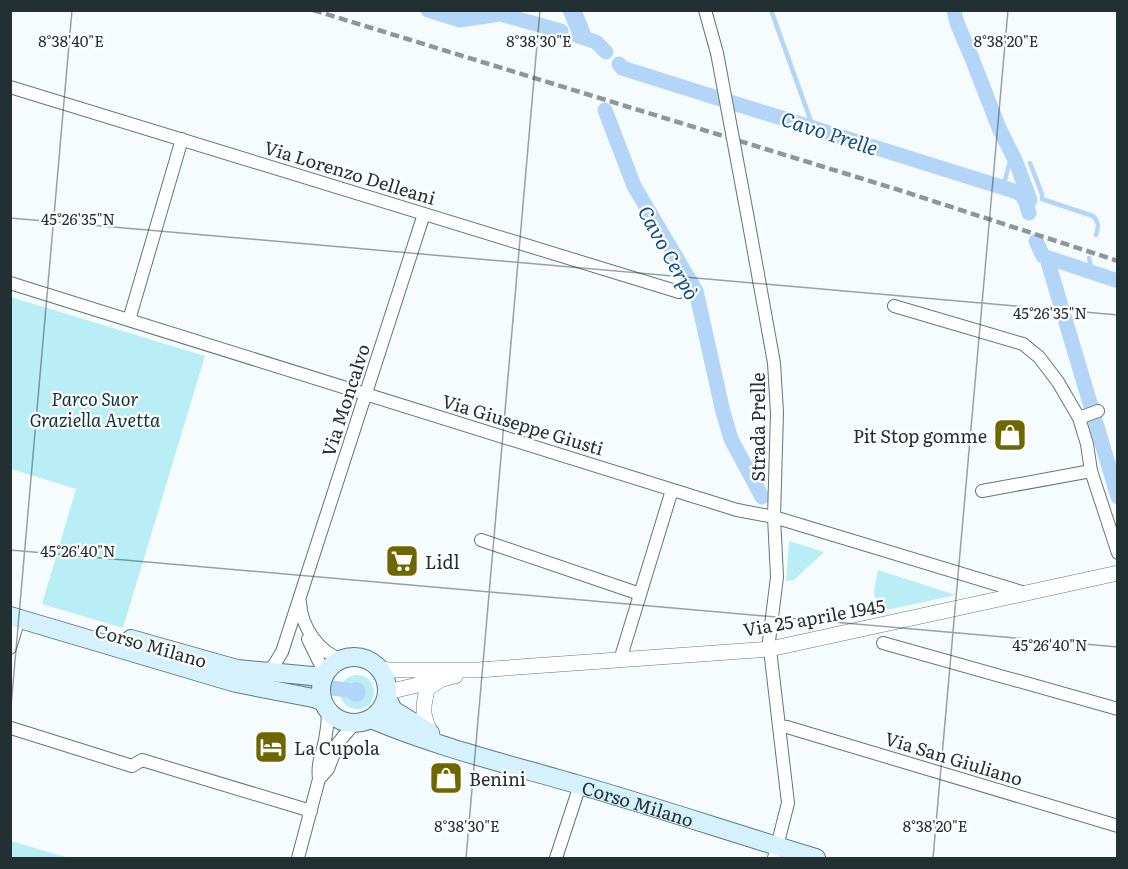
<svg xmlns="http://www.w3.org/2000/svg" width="1128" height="869" font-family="Literata,serif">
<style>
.green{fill:#b9eef6}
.water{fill:#b3d5f8}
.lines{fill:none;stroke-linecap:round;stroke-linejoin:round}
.stream{stroke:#b3d5f8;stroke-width:4.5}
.canal{stroke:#b3d5f8;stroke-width:15}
.minor-casing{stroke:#5b797d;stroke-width:14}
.tertiary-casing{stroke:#5b797d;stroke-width:16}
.secondary-casing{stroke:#5b797d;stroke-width:20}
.minor{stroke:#fff;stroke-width:12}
.tertiary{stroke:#fff;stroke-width:15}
.secondary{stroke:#d5f1fd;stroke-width:18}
.rail{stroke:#8d9698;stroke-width:4.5;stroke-dasharray:9 4.5;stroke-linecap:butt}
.minor-bridge-casing{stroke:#5b797d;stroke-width:14;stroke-linecap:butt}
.minor-bridge{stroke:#fff;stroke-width:12}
.ticks{fill:none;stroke:#233032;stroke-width:1.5;stroke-opacity:0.45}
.labels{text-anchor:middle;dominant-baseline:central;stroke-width:4.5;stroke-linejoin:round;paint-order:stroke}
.street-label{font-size:18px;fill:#233032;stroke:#fff}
.park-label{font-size:18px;font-style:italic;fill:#0d3338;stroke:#fff}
.poi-label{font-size:18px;fill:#233032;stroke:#fff;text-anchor:start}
.water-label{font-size:20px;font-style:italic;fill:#0d4d81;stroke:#fff}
.ticks-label{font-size:15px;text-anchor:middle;fill:#233032;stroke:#fff;stroke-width:4.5;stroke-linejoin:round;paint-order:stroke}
</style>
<rect width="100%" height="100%" fill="#f6fcfd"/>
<!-- green -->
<path class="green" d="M11,297L205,356L123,628L42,604L76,489L11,469Z
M789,541L824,552L794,580L786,581Z
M878,570L956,595L878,612L874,591Z
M340 692a17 17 0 1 1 34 0a17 17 0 1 1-34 0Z
M11,841L69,858H11Z"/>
<!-- water -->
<path class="water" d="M346 692a10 10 0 1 1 20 0a10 10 0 1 1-20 0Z"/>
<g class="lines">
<!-- stream -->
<path class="stream" d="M771,10L813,127
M570,12H579L581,14L591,39
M1030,163L1042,194V199L1093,216C1099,223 1099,226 1096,235
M1003,187L1012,154
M1089,258L1092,272"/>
<!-- canal -->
<path class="canal" d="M428,10L460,20L500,14L561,31
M570,10L578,29
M954,10L957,23L971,56L999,128L1016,162L1030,200
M578,36L596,42L606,52
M619,64L622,68L1014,191C1025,194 1026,203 1029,213
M605,110L634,186L696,291L723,412L731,439L762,497
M1036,241L1043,256L1118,281
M1048,262L1118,497
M304,684L347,690"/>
<!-- minor casing -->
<g class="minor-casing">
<path id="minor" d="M705,10L717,53
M10,87L679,292
M748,219L774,363L777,413L774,517L777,577L769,641L788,803L774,858
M10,283L737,510L774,517L1025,593
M894,306L1023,344L1039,357L1058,382L1079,418L1087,444L1091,471L1118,553
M129,320L182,139
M1079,418L1098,411
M982,491L1091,471
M481,540L640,594
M300,602C301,625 318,653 342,659
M308,639L325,674
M883,643L1118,709
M10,648L19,619
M620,660L672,490
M265,672L274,665L282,652L424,214
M779,726L787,727L1118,826
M11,728L132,766L142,760L311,811
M319,779L328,769L338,743L354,724
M298,858L319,779C317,761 322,757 325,740C327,730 328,721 328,711
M556,858L580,785"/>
</g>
<!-- tertiary casing -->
<g class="tertiary-casing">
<path id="tertiary" d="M379,668L388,670H478L770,649L1118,573
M388,692L455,676
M432,735L427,725L424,714V705L427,689L440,680"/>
</g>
<!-- secondary casing -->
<g class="secondary-casing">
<g id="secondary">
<path d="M10,616L236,683L313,698L322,701"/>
<path d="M131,639L237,669L323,677"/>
<circle cx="354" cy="690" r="33"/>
<path d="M387,698L393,710L430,733"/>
<path id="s1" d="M371,719C437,747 507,764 576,784C656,807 736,834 816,858"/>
</g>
</g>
<!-- minor -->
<use href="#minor" class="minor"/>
<!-- tertiary -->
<use href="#tertiary" class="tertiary"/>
<!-- secondary -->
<use href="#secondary" class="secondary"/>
<!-- rail -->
<path class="rail" d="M313,10L899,190L1118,261"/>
<!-- minor-bridge casing -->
<g class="minor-bridge-casing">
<path id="minor-bridge" d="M717,53L748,219"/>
</g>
<!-- minor-bridge -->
<use href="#minor-bridge" class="minor-bridge"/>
</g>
<!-- ticks -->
<path class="ticks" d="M10,218L1118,315M10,550L1118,647M10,718L72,10M466,858L540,10M933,858L1008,10"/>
<!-- icons -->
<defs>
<g id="shop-square" transform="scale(1.725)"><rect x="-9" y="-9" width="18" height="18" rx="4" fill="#6e6700" stroke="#fff"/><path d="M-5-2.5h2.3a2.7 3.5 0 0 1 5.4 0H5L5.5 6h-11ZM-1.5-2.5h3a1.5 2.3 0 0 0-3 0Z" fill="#fff"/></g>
<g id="supermarket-square" transform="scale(1.725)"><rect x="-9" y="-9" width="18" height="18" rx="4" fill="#6e6700" stroke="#fff"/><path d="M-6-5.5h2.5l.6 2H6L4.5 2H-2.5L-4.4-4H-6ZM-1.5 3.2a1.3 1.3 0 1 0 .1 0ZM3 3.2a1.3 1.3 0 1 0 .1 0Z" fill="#fff"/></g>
<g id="hotel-square" transform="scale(1.725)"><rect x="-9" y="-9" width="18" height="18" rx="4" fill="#6e6700" stroke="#fff"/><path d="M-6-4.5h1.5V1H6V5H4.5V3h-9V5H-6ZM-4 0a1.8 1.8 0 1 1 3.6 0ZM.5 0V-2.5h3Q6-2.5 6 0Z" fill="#fff"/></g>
</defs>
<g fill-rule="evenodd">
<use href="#shop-square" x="1010" y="435"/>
<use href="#supermarket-square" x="402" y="561"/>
<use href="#hotel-square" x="271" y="747"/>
<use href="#shop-square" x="446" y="778"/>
</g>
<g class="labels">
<!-- street labels -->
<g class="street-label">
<text transform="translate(350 172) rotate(17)">Via Lorenzo Delleani</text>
<text transform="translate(345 400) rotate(-72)">Via Moncalvo</text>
<text transform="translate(523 424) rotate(17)">Via Giuseppe Giusti</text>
<text transform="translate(757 427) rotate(-90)">Strada Prelle</text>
<text transform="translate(814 617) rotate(-10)">Via 25 aprile 1945</text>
<text transform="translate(151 645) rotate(16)">Corso Milano</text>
<text transform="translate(954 758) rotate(17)">Via San Giuliano</text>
<text stroke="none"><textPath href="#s1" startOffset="280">Corso Milano</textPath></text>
</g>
<!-- park labels -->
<g class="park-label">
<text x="95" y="398">Parco Suor<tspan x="95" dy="21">Graziella Avetta</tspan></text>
</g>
<!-- poi labels -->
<g class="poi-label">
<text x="987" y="435" text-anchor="end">Pit Stop gomme</text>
<text x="425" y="561">Lidl</text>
<text x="294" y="747">La Cupola</text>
<text x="469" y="778">Benini</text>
</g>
<!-- water labels -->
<g class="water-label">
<text transform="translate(830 132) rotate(18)">Cavo Prelle</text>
<text transform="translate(670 252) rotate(61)">Cavo Cerpò</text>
</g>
</g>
<g class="ticks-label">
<text x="71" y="47">8°38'40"E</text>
<text x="539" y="47">8°38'30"E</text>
<text x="1006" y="47">8°38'20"E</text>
<text x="78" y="225">45°26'35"N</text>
<text x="1050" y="319">45°26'35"N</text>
<text x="78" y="557">45°26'40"N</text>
<text x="1050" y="651">45°26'40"N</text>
<text x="467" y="832">8°38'30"E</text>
<text x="935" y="832">8°38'20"E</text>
</g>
<!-- border -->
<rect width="1128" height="869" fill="none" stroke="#233032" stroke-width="24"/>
</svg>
